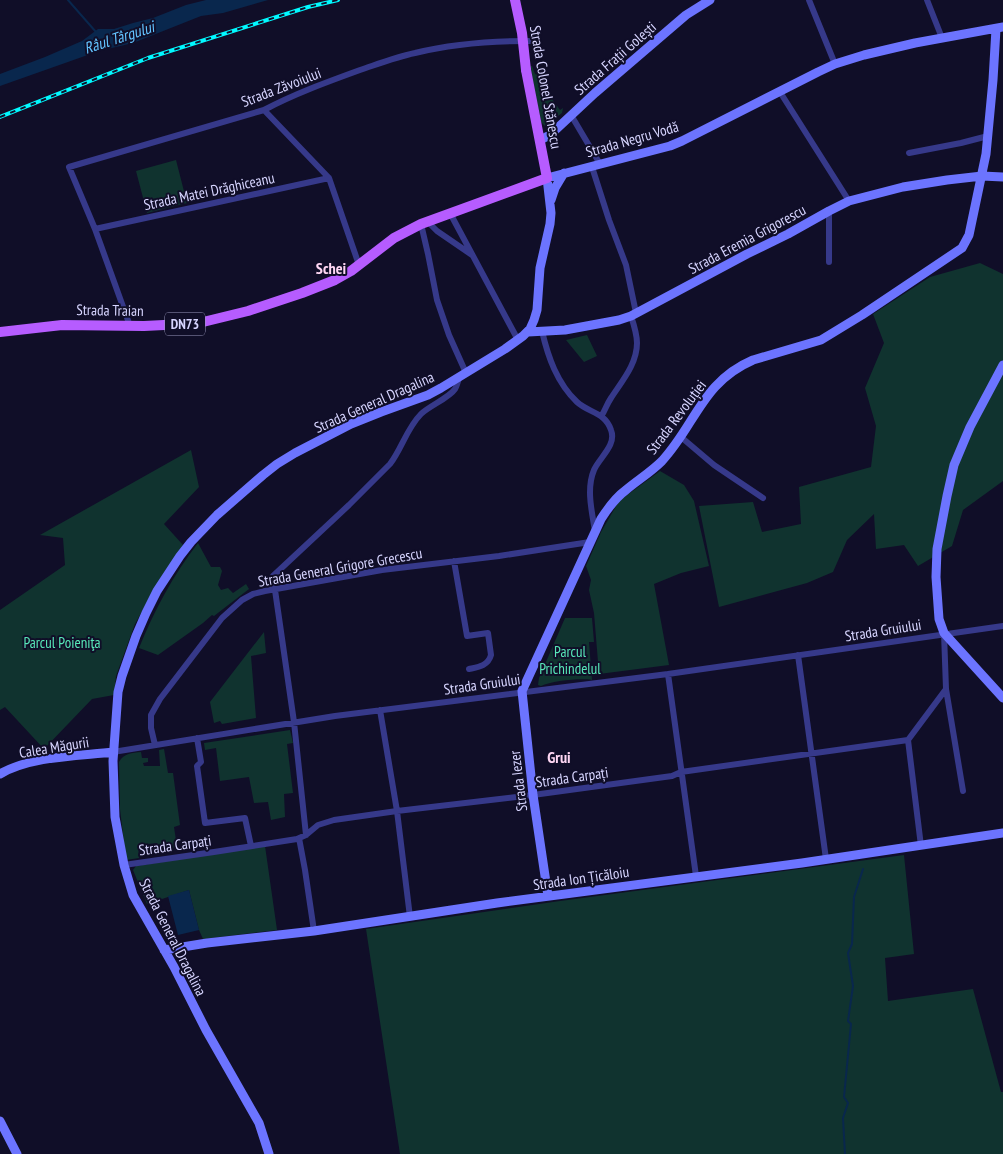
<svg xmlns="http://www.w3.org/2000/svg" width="1003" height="1154" font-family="'PT Sans Narrow',sans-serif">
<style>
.green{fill:#10332f}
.water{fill:#09274d}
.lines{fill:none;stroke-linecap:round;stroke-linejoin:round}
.stream{stroke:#09274d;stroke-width:2}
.street{stroke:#36398a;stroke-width:6}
.secondary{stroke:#6c74ff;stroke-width:9}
.primary{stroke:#b65cff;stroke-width:10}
.rail-casing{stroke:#01f9ff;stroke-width:4}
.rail{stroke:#100e28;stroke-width:2;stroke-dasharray:5.5;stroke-linecap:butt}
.primary-bridge{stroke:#b65cff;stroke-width:10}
.labels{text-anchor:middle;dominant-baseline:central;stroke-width:4;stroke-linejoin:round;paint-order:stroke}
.shield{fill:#100e28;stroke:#9b99be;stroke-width:1}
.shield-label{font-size:14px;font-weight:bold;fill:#d7d5ff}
.street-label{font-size:15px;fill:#d7d5ff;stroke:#100e28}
.park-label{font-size:15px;fill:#58e8b9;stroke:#100e28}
.water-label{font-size:16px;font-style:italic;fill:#63c3ff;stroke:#100e28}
.neighbourhood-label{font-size:16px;font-weight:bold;fill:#ffd7f4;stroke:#100e28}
</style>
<rect width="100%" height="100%" fill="#100e28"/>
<!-- green -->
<path class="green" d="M530,66H532L535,74L540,76L545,83L542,85L560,110L563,108L562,113L545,126L541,122Z
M176,160L187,203L147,213L136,171Z
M980,263L1003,274V481L963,510L952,546L918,566L904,545L876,549L874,514L847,540L833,572L807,583L719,607L699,506L753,502L762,532L801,524L799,487L871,467L876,426L865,388L884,343L873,314L930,277Z
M587,335L597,356L584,362L566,340Z
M191,450L199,487L164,524L183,545L156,586L135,624L116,676L114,695L92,699L44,749L5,707L0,710V610L65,565L63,538L40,535Z
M660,471L684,485L694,501L709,566L681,573L654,584L669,665L599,674L594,613L589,590L591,580L586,566L601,532L619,501Z
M198,543L211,567H220L222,571L218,585L221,590L228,588L233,593L246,584L249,589L214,616L212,615L203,623L158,655L139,648C154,611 173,575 198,543Z
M565,618H592L594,642H589L592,680C580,678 552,681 541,686L538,685L539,678Z
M264,632L266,653L251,656L256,718L222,724L220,721L214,723L210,702Z
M290,730L293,743L287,744L293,793L284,794L285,817L271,820L268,802L254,803L249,777L220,781L216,748L205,750L204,743Z
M164,749L168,773H173L180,825L174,827L177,847L159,850L157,843L138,845L139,858L126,860L120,809L119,762C124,753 132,753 141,752L142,758H148V762L143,763L144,766H160L159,750Z
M265,846L277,930L203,939L199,930L189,890L147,904L133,870L136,866Z
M904,855L914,954L885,958L888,1001L973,989L1001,1092H1003V1154H400L366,929L560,901Z"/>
<!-- water -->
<path class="water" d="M206,0H268L223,13L201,16L133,43L99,51L0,86V74L45,57L82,41L98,29H114L133,23L153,18L186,5Z
M189,890L199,930L178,935L168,896Z"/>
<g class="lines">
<!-- stream -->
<path class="stream" d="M68,0L96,32
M845,1154L843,1118L848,1103L844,1097L851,1024L848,1021L853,986L848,953L852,944L854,897L863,869"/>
<!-- street -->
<path class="street" d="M809,0L835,64
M927,0L942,38
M780,92L849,201
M264,110L329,178L359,265
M571,115L600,164
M909,153L961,143L988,136
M592,167L609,220L626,265L636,313
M829,211V262
M450,213L518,340
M427,221L437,231L472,255
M421,224L428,254L437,300L449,335L466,373
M95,229L329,178
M130,326L95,229L69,167L264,110C294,94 327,82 360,70C378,64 396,57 415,53C452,44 491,41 530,41
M542,331C548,357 557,383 577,402C589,413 605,412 611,430C617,445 599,458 594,470C586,489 592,512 595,531
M602,415C605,410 607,404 611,398C622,381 637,364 637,343C637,334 634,325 631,316
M681,437L714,465L763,498
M454,561L467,636L488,633L491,655C488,666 478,667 469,669
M273,590L271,580L273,576L349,505L390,464C402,448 407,428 421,414C429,406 449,398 455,389C457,386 458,381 459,378
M275,590L294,722L306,835
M798,655L826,859
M668,674L696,876
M946,689L963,791
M380,710L397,811L410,917
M197,738L201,762L197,766L205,823L245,818L251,846
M155,745L151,728V715L160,699L222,618L242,600L253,594L265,591L382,570L499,556L590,542
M113,752L335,716L668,674L1003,626
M299,838L305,870L314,931
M921,846L908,740L946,689L944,633
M124,865L214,852L297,839L306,835L318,825L334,820L397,811L533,795L672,776L681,772L908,740"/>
<!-- secondary -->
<path class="secondary" d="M540,140L550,135L595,93L686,15L710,0
M551,200L555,188L564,173
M528,332L565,330L619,320L631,316L747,254L788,234L829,211L849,201L903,187L947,180L982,176L1003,177
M1003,365L970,427L954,465L947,496L937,549L936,577L939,619L944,633L1003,698
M0,774C31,756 78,756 113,752
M548,896L533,795L522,691L601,519C608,508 615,498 626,490C638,480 651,472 662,461C696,424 702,382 753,360L821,340L862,315L962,248L969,235L986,154L993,80L996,29
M164,950L207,943L314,931L497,903L802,863L1003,833
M0,1121L17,1154
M269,1154L259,1123L206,1030L174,967L133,895L124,865L115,817L113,761L118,692L122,676L136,636L146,613L157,591L180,556L191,542L217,515L263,475L277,464L295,453L351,424L381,412L428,395L441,388L505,349L523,336L530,329L534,320L537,310L540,268L550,224L551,213L547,178L670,146L682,141L818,72L835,64L864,55L915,43L1003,27"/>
<!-- primary -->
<path class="primary" d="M0,332L62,325L144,326L184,324L203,322L248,311L302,293L335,280L351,271L394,238L421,224L547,178L526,70"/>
<!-- rail casing -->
<g class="rail-casing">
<path id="rail" d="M0,117L148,58L308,7L338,0"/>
</g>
<!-- rail -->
<use href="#rail" class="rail"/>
<!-- primary-bridge -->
<path class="primary-bridge" d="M515,0L522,33L526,70"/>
</g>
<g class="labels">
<!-- shield labels -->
<rect class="shield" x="165" y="312.5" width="40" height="23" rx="4"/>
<g class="shield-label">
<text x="185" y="324">DN73</text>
</g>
<!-- street labels -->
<g class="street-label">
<text transform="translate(615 58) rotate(-41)">Strada Frații Golești</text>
<text transform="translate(281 87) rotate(-21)">Strada Zăvoiului</text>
<text transform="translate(546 87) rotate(80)">Strada Colonel Stănescu</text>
<text transform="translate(632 139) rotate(-16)">Strada Negru Vodă</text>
<text transform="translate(209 191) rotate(-12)">Strada Matei Drăghiceanu</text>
<text transform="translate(747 239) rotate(-28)">Strada Eremia Grigorescu</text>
<text transform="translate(110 310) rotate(1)">Strada Traian</text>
<text transform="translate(374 402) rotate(-24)">Strada General Dragalina</text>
<text transform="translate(676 417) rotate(-53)">Strada Revoluției</text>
<text transform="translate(340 567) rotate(-10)">Strada General Grigore Grecescu</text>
<text transform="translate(883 630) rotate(-9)">Strada Gruiului</text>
<text transform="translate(482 684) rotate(-8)">Strada Gruiului</text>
<text transform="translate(54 747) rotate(-9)">Calea Măgurii</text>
<text transform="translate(572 777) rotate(-8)">Strada Carpați</text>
<text transform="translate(518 781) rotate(-97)">Strada Iezer</text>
<text transform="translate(175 845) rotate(-8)">Strada Carpați</text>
<text transform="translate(581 878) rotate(-8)">Strada Ion Țicăloiu</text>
<text transform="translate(173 937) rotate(63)">Strada General Dragalina</text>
</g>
<!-- park labels -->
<g class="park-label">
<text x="62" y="642">Parcul Poieniţa</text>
<text x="570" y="651">Parcul<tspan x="570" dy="17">Prichindelul</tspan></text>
</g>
<!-- water labels -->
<g class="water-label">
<text transform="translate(119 37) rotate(-18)">Râul Târgului</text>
</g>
<!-- neighbourhood labels -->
<g class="neighbourhood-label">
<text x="331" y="268">Schei</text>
<text x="559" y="757">Grui</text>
</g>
</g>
</svg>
